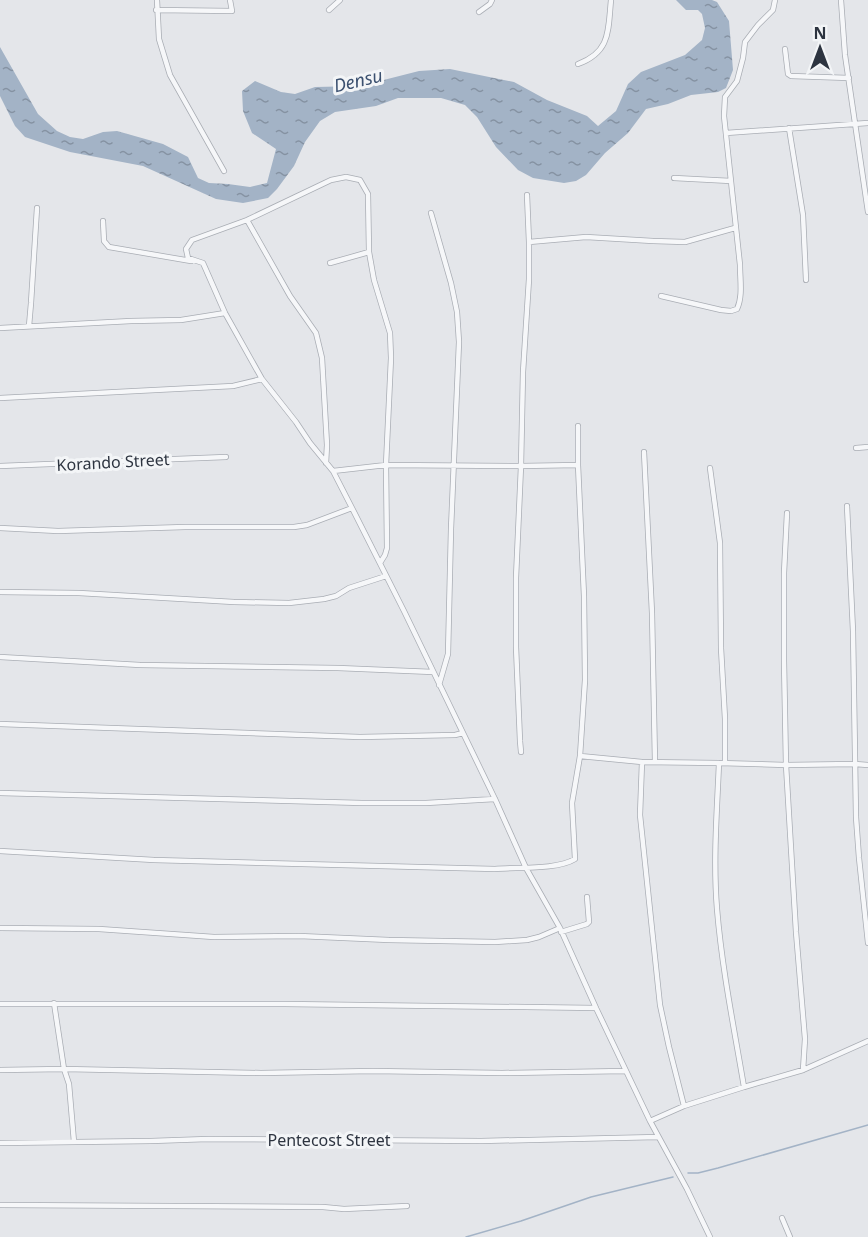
<svg xmlns="http://www.w3.org/2000/svg" width="868" height="1237" font-family="'Noto Sans',sans-serif">
<style>
.water{fill:url(#water-ripples)}
.lines{fill:none;stroke-linecap:round;stroke-linejoin:round}
.stream{stroke:#a3b3c6;stroke-width:1.5}
.minor-casing{stroke:#a9adb4;stroke-width:6}
.minor{stroke:#f6f7f9;stroke-width:4.5}
.labels{text-anchor:middle;dominant-baseline:central;stroke-width:6;stroke-linejoin:round;paint-order:stroke}
.street-label{font-size:16px;fill:#2d3440;stroke:#f3f5f7}
.water-label{font-size:18px;font-style:italic;fill:#3c5170;stroke:#f3f5f7}
</style>
<defs>
<pattern id="water-ripples" width="26" height="14" patternUnits="userSpaceOnUse" patternTransform="scale(1.5)"><rect width="26" height="14" fill="#a3b3c6"/><path d="M2 4q2-2 4 0t4 0M15 11q2-2 4 0t4 0" fill="none" stroke="#8592a2"/></pattern>
</defs>
<rect width="100%" height="100%" fill="#e4e6ea"/>
<!-- water -->
<path class="water" d="M676,0H712L717,2L729,21L733,70L726,88L718,92L691,95L668,104L646,109L628,133L605,153L586,175L576,181L564,183L533,178L518,170L496,147L477,117L465,105L441,98H398L376,106L335,112L320,121L305,142L294,166L277,189L268,198L243,203L216,199L143,166L70,152L25,137L15,126L0,96V47L38,114L57,131L70,137L83,139L103,132L117,131L163,144L188,157L198,178L209,183L228,184L250,187L267,183L276,149L252,133L243,111L242,91L255,81L281,92L295,94L315,87L360,86L419,71L450,69L514,82L547,100L587,116L598,126L616,111L628,84L641,72L685,55L702,40L705,28L702,14L698,10H686Z"/>
<g class="lines">
<!-- stream -->
<path class="stream" d="M688,1173H698L718,1168L868,1125
M466,1237L521,1221L591,1197L673,1177"/>
<!-- minor casing -->
<g class="minor-casing">
<path id="minor" d="M157,0L159,39L170,75L224,171
M841,0L845,55L868,212
M156,10L232,11L230,0
M329,10L340,0
M479,12L490,4L492,0
M785,49L788,74L791,76L849,78
M578,64C611,52 608,30 611,0
M789,128L803,215L806,280
M726,133L868,123
M674,178L731,181
M431,213L451,283L457,312L459,342L451,529L448,654L439,685
M247,220L290,296L316,333L322,358L327,445L326,463
M103,221L104,241L109,247L191,261
M529,242L586,237L653,241L685,242L735,228
M330,263L369,252
M661,296L721,310L731,311L737,309C743,296 740,280 740,265L724,116L725,97L737,81L743,58L745,42L758,25L773,10L775,0
M29,326L31,303L37,208
M0,328L131,321L181,320L225,313
M0,398L233,386L262,379
M856,448L868,447
M644,452L652,613L655,762
M0,466L226,457
M710,468L720,543L721,648L725,719V763
M333,471L386,465L521,466L578,465
M847,506L853,631L856,817L859,858L868,943
M787,513L784,573V661L786,765L796,932L805,1039L803,1070
M0,528L58,531L185,527H294L307,525L352,508
M380,563L385,555L387,548L386,465L391,358L390,333L374,280L369,252L368,194L360,180L346,177L331,180L247,220L192,240L186,249L188,258L203,263L225,313L262,379L296,422L310,443L333,471L352,508L404,611L495,799L526,868L560,928L596,1008L650,1121L687,1189L710,1237
M0,592L79,593L234,602L289,603L324,599L336,596L349,588L386,576
M0,657L140,665L338,668L433,672
M0,724L360,737L455,735L463,733
M521,752L520,741L516,647V578L521,466L523,372L529,279V242L527,195
M580,756L642,762L719,763L786,765L855,764L868,765
M642,762L640,815L660,1005L669,1047L684,1106
M719,763C717,811 713,860 717,909C722,969 734,1028 744,1087
M0,793L362,803H426L495,799
M0,851L154,860L495,869C517,867 557,870 575,859L572,803L580,756L585,680L584,596L578,465V426
M0,928L99,929L214,937L299,936L389,940L495,942L527,940L539,937L560,928
M561,932L587,924L589,922L587,897
M54,1003L64,1069L69,1084L74,1142
M0,1004H285L596,1008
M0,1070L64,1069L261,1073L373,1071L502,1073L625,1071
M650,1121L684,1106L744,1087L803,1070L868,1041
M0,1143L151,1141L208,1139L481,1141L658,1137
M0,1205L323,1207L344,1209L407,1206
M782,1218L790,1237"/>
</g>
<!-- minor -->
<use href="#minor" class="minor"/>
</g>
<g class="labels">
<!-- street labels -->
<g class="street-label">
<text transform="translate(113 462) rotate(-3)">Korando Street</text>
<text x="329" y="1140">Pentecost Street</text>
</g>
<!-- water labels -->
<g class="water-label">
<text transform="translate(358 80) rotate(-13)">Densu</text>
</g>
</g>
<!-- north arrow -->
<g transform="translate(820 48)" stroke="#f3f5f7" stroke-width="4.5" paint-order="stroke">
<path d="M0-4.5L10 22L0 15L-10 22Z" fill="#2d3440"/>
<text y="-9" font-size="16" font-weight="bold" text-anchor="middle" fill="#2d3440">N</text>
</g>
</svg>
